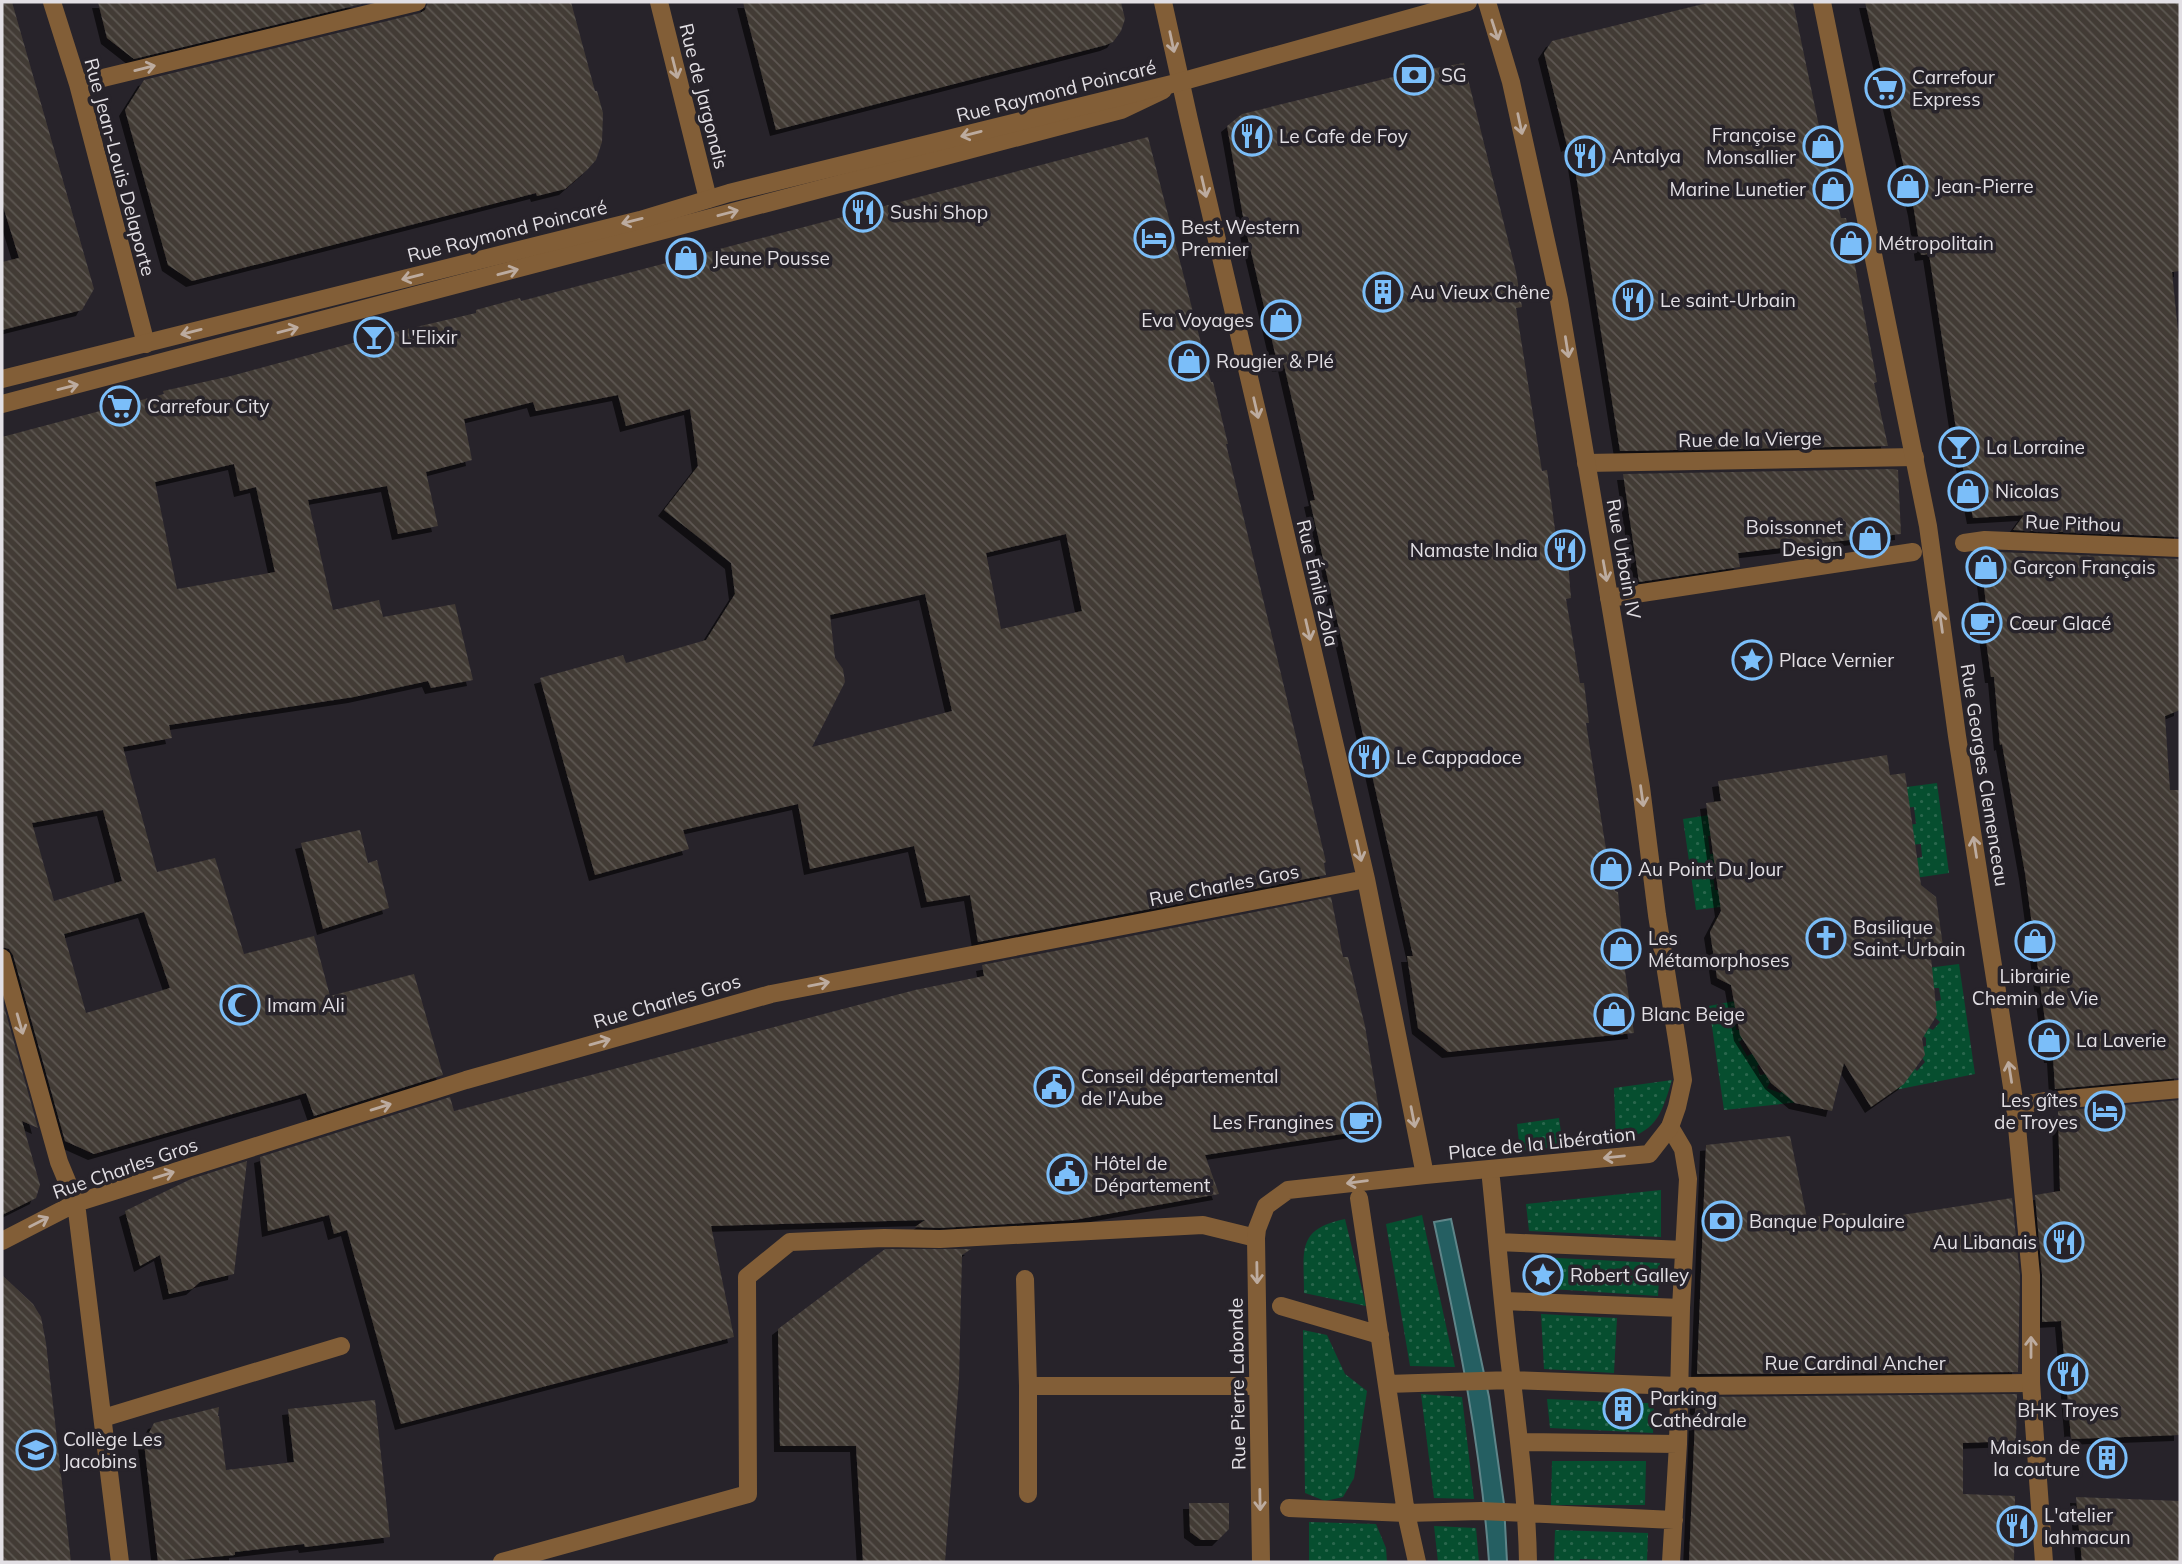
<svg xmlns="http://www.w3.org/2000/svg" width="2182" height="1564" font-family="Mulish,sans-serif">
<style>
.grass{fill:url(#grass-dots)}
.water{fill:#255f62;stroke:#5e8589;stroke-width:2}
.building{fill:url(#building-back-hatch);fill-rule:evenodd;filter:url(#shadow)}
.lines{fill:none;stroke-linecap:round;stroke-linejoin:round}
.service{stroke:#825e37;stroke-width:18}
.pedestrian{stroke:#825e37;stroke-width:18}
.minor{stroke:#825e37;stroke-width:18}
.tertiary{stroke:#825e37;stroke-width:18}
.oneway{stroke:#bcab9f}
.labels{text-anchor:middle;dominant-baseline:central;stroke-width:7;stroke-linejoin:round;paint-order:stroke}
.poi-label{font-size:19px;fill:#e2dfe4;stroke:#27232a;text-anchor:start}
.street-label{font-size:19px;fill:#e2dfe4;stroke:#27232a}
</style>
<defs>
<pattern id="grass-dots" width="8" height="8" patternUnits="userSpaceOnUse" patternTransform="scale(1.75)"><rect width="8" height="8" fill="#064e2f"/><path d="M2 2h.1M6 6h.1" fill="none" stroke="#2a674d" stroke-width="1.8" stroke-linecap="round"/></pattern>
<pattern id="building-back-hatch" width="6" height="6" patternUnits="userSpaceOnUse" patternTransform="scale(1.75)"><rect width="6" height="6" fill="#423b35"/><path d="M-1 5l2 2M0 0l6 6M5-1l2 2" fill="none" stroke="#5d5752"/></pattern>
<filter id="shadow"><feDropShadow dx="-6" dy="6" stdDeviation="0" flood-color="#0009"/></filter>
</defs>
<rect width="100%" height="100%" fill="#27232a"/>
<!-- grass -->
<path class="grass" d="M1937,783L1949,873L1915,878L1912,859L1922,857L1921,844L1909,845L1907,825L1916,824L1914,807L1903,808L1899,788Z
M1716,814L1719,835L1708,836L1710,854L1721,853L1724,873L1713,875L1715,890H1725L1728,906L1696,910L1683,819Z
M1959,964L1975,1074L1880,1093L1913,1067L1917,1071L1925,1062L1920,1055L1922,1047L1926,1046V1038L1917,1031L1922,1025L1933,1030L1940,1022L1926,1009L1925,1004L1941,1000L1939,988H1927V968Z
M1740,1000L1743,1016L1735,1018L1736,1030L1745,1029L1746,1036L1739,1042L1747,1056L1761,1050L1765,1059L1757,1066L1760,1075L1767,1074L1770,1082L1767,1088L1780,1093L1784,1090L1810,1101L1724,1110L1709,1006Z
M1672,1080C1661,1116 1656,1133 1616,1141L1614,1088Z
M1559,1118L1563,1146L1520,1151L1517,1124Z
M1661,1190V1237L1529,1231L1526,1204Z
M1422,1215L1455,1367L1410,1366L1386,1224Z
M1345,1219L1366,1306L1304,1293C1304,1251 1296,1229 1345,1219Z
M1536,1257L1660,1263L1658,1296L1536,1288Z
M1541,1314L1617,1318L1614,1373L1544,1369Z
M1303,1330L1327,1335L1345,1374L1367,1391L1354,1478L1343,1497L1325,1501L1305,1493Z
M1421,1394L1462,1397L1474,1499L1434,1498Z
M1547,1399L1615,1402L1614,1416L1631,1417L1632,1403H1654L1653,1433L1550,1428Z
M1552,1461H1646L1645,1505H1551Z
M1309,1522L1376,1524L1386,1548L1387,1562H1309Z
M1434,1526L1476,1528L1479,1562H1438Z
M1555,1530L1648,1533L1647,1562L1580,1559L1579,1562H1554Z"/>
<!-- water -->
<path class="water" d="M1451,1219L1489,1397L1504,1504L1507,1562H1489C1481,1447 1458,1334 1434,1222Z"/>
<!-- building -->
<path class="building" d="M12,2L94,289L82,310L2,330V262L19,258L2,203V4Z
M98,2H370L134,59L107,38Z
M428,2H571L595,91H597L603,113L602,142L596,160L587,170L565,189L537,196L536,193L192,281L168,265L125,110L144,80L420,13L425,10Z
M743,2H1121L1125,19L1121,31L1113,42L1106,45L776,130Z
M1711,2H1793L1820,131L1841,218H1846L1877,382L1874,383L1888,446L1620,451L1571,144L1567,146L1544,53L1552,41Z
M1865,2H2180V271L2172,272L2180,351V537L2013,530L2024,515L1973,518L1959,448L1929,254L1921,255L1914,210Z
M1464,63L1516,272L1522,307L1516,308L1542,471L1547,470L1556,537L1563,536L1568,562L1571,598L1566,599L1580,683H1584L1589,723H1586L1605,843L1615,891L1618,892L1622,936H1620L1634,1033L1448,1052L1418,1028L1407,956H1413L1310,501L1315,500L1284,365L1278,366L1244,222L1227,126L1242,114L1413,72Z
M1148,137L1211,382H1213L1228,444H1226L1326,862L1324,863L1326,875L978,942L970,895L927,902L914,846L810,869L798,804L683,830L689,849L595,875L540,678L623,655L626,663L706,640L735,594L731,563L664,510L698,466L690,409L626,426L618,395L536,411L533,402L464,419L472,460L426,472L438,526L398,534L387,486L308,500L333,610L379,600L383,617L455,604L473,680L431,688L428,681L354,697L169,725L172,738L123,747L157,872L215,858L244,954L314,936L330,996L414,974L443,1075L314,1116L306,1093L94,1154L65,1141L13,955L9,949L2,947V437L164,394L163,391L231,376L386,334L476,313V310L520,298L521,301ZM234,464L240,491L256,487L275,572L177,589L155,482ZM1066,534L1082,611L1001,629L986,553ZM925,594L952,711L812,747L845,682L843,669L835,658L830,615ZM103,810L122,881L54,901L32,823ZM144,912L170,988L86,1013L64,934Z
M1893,469L1898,470L1901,534L1738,553L1740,567L1639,582L1623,474Z
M1997,552L2180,559V710L2165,716L2170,790H2180V1078L2055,1089L2053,1057H2050L2025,873L2002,744L2000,745L1994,677H1991L1982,611H1987L1982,572Z
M1887,755L1890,775L1905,773L1921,885L1936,897L1943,946L1930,948L1937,1015L1922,1039L1925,1055L1904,1084L1871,1107L1844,1063L1832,1111L1795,1103L1771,1083L1740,1035L1731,985L1717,978L1710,932L1721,911L1706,803L1721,801L1718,781Z
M360,830L368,863L377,860L389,908L323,929L301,843Z
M1331,897L1343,957H1348L1365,1026L1382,1128L1205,1155L1219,1194L1074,1220L940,1228L915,1227L925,1220L711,1226L734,1337L401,1424L347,1230L334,1234L329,1215L268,1231L260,1157L450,1097L454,1111L915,990L984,976L982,965Z
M2,999L38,1128L22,1121L40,1185L36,1198L2,1215Z
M2180,1100V1435L2071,1439L2061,1321L2042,1322V1274L2035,1195L2060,1191L2058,1111Z
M1790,1136L1807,1218L1845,1213L1863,1221L2012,1198L2020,1276L2018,1372L1697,1374L1706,1145Z
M247,1161L234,1274L200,1282L192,1289L169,1294L160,1255L140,1266L125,1211L191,1179Z
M885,1249H971L962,1255L959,1380L945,1562H863L856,1446H780L778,1329Z
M2,1275L33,1304L41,1317L46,1343L71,1562H2Z
M2017,1394L2016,1441L1963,1443V1494L2015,1496L2014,1562H1689L1696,1397Z
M375,1400L390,1537L305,1547L304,1544L235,1552V1555L158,1562L144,1443L154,1423L219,1407L218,1416H219L226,1470L294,1462L288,1409Z
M2076,1497L2180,1501V1562H2082Z
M1189,1503H1229V1529L1218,1540H1201L1190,1532Z"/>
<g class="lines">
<!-- service -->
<path class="service" d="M2,404L1121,110L1163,90
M1964,543L1985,540L2180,548
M1609,598L1913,552
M1025,1279L1028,1386V1494
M1028,1386H1257
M502,1562L748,1494L747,1277L790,1242L884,1238L940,1239L1203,1225L1256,1238"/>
<!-- pedestrian -->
<path class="pedestrian" d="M1586,463L1915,457
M2015,1106L2046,1101L2180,1089
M1670,1127L1683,1149L1688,1179L1681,1308L1678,1444L1671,1562
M1491,1179C1498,1247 1503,1314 1512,1381C1519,1442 1527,1501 1528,1562
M1359,1198L1406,1513L1417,1562
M1498,1242L1684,1250
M1504,1301L1681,1308
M1281,1306L1380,1335
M1387,1384L1512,1380L1679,1386L2031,1383
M1520,1442L1678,1444
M1289,1508L1406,1513L1481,1511L1674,1520"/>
<!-- minor -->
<path class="minor" d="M52,2L78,84L146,344
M659,2L708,199
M1163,2L1189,120L1366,879L1425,1175
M1822,2L1928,526L1957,736L2015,1106L2031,1275V1383L2044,1562
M78,84L417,2
M2,958L59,1162L76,1203L120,1562
M2,1241L76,1203L466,1080L771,994L1366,879
M103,1418L341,1346
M1261,1562L1256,1238L1257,1229L1266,1206L1288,1190L1425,1175L1649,1154L1670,1127L1677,1107L1683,1080L1678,1046L1657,915L1641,787L1559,300L1511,82L1487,2"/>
<!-- tertiary -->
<path class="tertiary" d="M2,379L640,220L729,193L1180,82L1468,2"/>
</g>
<!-- one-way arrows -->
<defs><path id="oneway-shaft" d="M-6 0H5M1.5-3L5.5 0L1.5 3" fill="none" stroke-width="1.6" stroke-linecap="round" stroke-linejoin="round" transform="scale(1.75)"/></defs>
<g class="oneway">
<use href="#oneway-shaft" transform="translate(1495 30) rotate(72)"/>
<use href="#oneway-shaft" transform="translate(1172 42) rotate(78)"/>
<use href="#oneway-shaft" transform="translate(145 68) rotate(-14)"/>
<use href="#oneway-shaft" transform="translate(675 68) rotate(76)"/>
<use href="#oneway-shaft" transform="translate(1520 124) rotate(78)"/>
<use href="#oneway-shaft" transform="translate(971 134) rotate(166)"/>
<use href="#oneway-shaft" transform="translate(1204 187) rotate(77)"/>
<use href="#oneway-shaft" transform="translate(728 213) rotate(-15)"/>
<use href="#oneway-shaft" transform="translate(632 221) rotate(166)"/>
<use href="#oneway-shaft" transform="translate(508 272) rotate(-15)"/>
<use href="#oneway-shaft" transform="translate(412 277) rotate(166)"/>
<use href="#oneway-shaft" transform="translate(288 330) rotate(-15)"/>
<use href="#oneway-shaft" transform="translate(191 332) rotate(166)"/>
<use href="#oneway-shaft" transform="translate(1567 347) rotate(81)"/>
<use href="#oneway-shaft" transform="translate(68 387) rotate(-14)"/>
<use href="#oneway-shaft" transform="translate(1256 408) rotate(77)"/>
<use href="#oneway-shaft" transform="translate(1605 571) rotate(80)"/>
<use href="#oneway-shaft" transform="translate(1941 622) rotate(-98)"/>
<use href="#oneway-shaft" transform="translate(1308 630) rotate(77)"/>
<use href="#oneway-shaft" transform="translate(1642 796) rotate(82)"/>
<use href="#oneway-shaft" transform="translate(1975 847) rotate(-99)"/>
<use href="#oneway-shaft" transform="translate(1359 851) rotate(77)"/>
<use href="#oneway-shaft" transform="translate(819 984) rotate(-11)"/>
<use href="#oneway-shaft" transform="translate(20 1024) rotate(74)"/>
<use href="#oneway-shaft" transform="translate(600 1042) rotate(-16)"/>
<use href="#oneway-shaft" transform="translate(2010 1072) rotate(-99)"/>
<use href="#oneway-shaft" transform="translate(381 1107) rotate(-17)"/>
<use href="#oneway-shaft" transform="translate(1413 1117) rotate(79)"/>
<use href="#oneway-shaft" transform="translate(1614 1157) rotate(174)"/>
<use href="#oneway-shaft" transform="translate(164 1175) rotate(-17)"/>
<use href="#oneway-shaft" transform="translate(1357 1182) rotate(173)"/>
<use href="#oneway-shaft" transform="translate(39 1222) rotate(-27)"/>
<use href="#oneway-shaft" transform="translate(1257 1273) rotate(89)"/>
<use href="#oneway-shaft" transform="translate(2031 1347) rotate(-90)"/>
<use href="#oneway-shaft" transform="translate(1260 1500) rotate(89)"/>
</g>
<!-- icons -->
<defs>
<g id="bank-ring" transform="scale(2.0125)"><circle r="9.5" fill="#27232a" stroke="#7bbef9" stroke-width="1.5"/><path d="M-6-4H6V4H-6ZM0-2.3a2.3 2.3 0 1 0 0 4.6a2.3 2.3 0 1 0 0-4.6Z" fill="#7bbef9"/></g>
<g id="supermarket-ring" transform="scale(2.0125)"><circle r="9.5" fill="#27232a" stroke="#7bbef9" stroke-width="1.5"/><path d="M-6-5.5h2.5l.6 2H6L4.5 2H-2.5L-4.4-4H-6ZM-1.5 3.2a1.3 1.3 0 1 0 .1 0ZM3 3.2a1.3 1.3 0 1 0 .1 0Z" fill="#7bbef9"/></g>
<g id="restaurant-ring" transform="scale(2.0125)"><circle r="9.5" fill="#27232a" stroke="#7bbef9" stroke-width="1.5"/><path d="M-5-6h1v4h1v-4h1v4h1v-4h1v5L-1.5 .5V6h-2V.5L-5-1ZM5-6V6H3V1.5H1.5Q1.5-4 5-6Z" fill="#7bbef9"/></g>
<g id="shop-ring" transform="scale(2.0125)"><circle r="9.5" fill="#27232a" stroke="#7bbef9" stroke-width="1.5"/><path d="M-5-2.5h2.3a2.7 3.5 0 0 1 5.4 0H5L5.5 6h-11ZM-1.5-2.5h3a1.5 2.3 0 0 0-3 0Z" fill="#7bbef9"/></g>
<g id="hotel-ring" transform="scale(2.0125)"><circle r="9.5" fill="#27232a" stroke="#7bbef9" stroke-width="1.5"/><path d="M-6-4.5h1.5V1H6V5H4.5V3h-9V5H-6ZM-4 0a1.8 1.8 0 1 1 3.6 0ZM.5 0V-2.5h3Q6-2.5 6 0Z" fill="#7bbef9"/></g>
<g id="building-ring" transform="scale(2.0125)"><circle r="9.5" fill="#27232a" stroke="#7bbef9" stroke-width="1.5"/><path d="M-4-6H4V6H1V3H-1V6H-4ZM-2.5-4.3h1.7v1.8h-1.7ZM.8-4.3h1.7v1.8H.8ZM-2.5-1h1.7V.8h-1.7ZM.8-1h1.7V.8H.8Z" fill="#7bbef9"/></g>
<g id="bar-ring" transform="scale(2.0125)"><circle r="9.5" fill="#27232a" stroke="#7bbef9" stroke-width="1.5"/><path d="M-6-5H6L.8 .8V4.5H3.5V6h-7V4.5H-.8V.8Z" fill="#7bbef9"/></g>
<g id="cafe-ring" transform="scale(2.0125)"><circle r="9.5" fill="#27232a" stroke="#7bbef9" stroke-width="1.5"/><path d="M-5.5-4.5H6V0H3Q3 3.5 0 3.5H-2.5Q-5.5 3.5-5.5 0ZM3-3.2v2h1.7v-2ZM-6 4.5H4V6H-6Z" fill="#7bbef9"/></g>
<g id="sight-ring" transform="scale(2.0125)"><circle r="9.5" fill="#27232a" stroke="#7bbef9" stroke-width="1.5"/><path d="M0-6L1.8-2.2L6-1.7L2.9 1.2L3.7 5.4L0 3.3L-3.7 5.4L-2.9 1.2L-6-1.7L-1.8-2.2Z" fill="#7bbef9"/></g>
<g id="church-ring" transform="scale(2.0125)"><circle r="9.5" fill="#27232a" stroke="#7bbef9" stroke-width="1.5"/><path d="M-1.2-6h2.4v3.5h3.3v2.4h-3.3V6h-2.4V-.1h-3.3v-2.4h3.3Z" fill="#7bbef9"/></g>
<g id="mosque-ring" transform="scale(2.0125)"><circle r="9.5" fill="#27232a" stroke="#7bbef9" stroke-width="1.5"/><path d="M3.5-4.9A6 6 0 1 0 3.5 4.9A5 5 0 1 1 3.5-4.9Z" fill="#7bbef9"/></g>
<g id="civic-ring" transform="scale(2.0125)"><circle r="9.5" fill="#27232a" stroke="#7bbef9" stroke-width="1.5"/><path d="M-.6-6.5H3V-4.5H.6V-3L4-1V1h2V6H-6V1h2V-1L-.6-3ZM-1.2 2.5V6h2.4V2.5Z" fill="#7bbef9"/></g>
<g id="school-ring" transform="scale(2.0125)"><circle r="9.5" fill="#27232a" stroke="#7bbef9" stroke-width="1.5"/><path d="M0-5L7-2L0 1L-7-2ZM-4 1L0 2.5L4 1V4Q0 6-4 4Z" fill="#7bbef9"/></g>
</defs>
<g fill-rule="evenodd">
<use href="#bank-ring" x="1414" y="75"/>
<use href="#supermarket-ring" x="1885" y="88"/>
<use href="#restaurant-ring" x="1252" y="136"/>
<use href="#shop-ring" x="1823" y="146"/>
<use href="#restaurant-ring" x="1585" y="156"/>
<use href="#shop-ring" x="1908" y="186"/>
<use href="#shop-ring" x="1833" y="189"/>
<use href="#restaurant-ring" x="863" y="212"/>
<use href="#hotel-ring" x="1154" y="238"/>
<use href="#shop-ring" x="1851" y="243"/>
<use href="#shop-ring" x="686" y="258"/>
<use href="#building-ring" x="1383" y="292"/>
<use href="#restaurant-ring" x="1633" y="300"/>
<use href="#shop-ring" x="1281" y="320"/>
<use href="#bar-ring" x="374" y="337"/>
<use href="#shop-ring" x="1189" y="361"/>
<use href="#supermarket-ring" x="120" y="406"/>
<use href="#bar-ring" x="1959" y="447"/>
<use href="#shop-ring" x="1968" y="491"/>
<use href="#shop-ring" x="1870" y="538"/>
<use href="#restaurant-ring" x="1565" y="550"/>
<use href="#shop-ring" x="1986" y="567"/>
<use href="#cafe-ring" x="1982" y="623"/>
<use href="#sight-ring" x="1752" y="660"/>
<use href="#restaurant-ring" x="1369" y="757"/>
<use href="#shop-ring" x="1611" y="869"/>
<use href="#church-ring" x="1826" y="938"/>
<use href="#shop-ring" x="2035" y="941"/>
<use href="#shop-ring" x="1621" y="949"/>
<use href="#mosque-ring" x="240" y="1005"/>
<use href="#shop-ring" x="1614" y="1014"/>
<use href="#shop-ring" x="2049" y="1040"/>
<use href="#civic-ring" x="1054" y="1087"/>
<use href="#hotel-ring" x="2105" y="1111"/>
<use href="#cafe-ring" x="1361" y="1122"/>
<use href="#civic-ring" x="1067" y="1174"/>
<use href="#bank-ring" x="1722" y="1221"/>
<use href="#restaurant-ring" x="2064" y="1242"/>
<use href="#sight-ring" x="1543" y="1275"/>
<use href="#restaurant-ring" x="2068" y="1374"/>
<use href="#building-ring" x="1623" y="1409"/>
<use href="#school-ring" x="36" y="1450"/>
<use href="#building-ring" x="2107" y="1458"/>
<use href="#restaurant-ring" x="2017" y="1526"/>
</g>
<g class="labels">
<!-- poi labels -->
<g class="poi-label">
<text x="1441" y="75">SG</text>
<text x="1912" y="77">Carrefour<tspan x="1912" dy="22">Express</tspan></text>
<text x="1796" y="135" text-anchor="end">Françoise<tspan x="1796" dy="22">Monsallier</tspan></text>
<text x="1279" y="136">Le Cafe de Foy</text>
<text x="1612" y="156">Antalya</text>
<text x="1935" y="186">Jean-Pierre</text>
<text x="1806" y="189" text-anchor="end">Marine Lunetier</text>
<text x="890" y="212">Sushi Shop</text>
<text x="1181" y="227">Best Western<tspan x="1181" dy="22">Premier</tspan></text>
<text x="1878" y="243">Métropolitain</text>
<text x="713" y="258">Jeune Pousse</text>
<text x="1410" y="292">Au Vieux Chêne</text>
<text x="1660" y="300">Le saint-Urbain</text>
<text x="1254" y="320" text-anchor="end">Eva Voyages</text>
<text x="401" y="337">L'Elixir</text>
<text x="1216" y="361">Rougier &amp; Plé</text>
<text x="147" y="406">Carrefour City</text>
<text x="1986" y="447">La Lorraine</text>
<text x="1995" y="491">Nicolas</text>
<text x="1843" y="527" text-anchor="end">Boissonnet<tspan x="1843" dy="22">Design</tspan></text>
<text x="1538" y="550" text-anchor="end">Namaste India</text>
<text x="2013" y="567">Garçon Français</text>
<text x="2009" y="623">Cœur Glacé</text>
<text x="1779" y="660">Place Vernier</text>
<text x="1396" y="757">Le Cappadoce</text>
<text x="1638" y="869">Au Point Du Jour</text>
<text x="1853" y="927">Basilique<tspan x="1853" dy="22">Saint-Urbain</tspan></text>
<text x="1648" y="938">Les<tspan x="1648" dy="22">Métamorphoses</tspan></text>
<text x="2035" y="976" text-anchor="middle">Librairie<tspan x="2035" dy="22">Chemin de Vie</tspan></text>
<text x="267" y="1005">Imam Ali</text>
<text x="1641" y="1014">Blanc Beige</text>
<text x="2076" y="1040">La Laverie</text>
<text x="1081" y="1076">Conseil départemental<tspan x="1081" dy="22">de l'Aube</tspan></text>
<text x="2078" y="1100" text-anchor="end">Les gîtes<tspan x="2078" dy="22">de Troyes</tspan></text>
<text x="1334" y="1122" text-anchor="end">Les Frangines</text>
<text x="1094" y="1163">Hôtel de<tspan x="1094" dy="22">Département</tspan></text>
<text x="1749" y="1221">Banque Populaire</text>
<text x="2037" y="1242" text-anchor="end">Au Libanais</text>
<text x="1570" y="1275">Robert Galley</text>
<text x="1650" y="1398">Parking<tspan x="1650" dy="22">Cathédrale</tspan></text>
<text x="2068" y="1410" text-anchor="middle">BHK Troyes</text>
<text x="63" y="1439">Collège Les<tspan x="63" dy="22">Jacobins</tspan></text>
<text x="2080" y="1447" text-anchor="end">Maison de<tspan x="2080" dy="22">la couture</tspan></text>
<text x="2044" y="1515">L'atelier<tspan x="2044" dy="22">lahmacun</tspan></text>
</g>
<!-- street labels -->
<g class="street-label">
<text transform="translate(1056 91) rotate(-14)">Rue Raymond Poincaré</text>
<text transform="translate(704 96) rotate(76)">Rue de Jargondis</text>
<text transform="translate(120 167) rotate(75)">Rue Jean-Louis Delaporte</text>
<text transform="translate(507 231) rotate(-14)">Rue Raymond Poincaré</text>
<text transform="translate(1750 439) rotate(-1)">Rue de la Vierge</text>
<text transform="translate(2073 523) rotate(2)">Rue Pithou</text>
<text transform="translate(1624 559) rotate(80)">Rue Urbain IV</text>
<text transform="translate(1318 583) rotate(77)">Rue Émile Zola</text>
<text transform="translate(1985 775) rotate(81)">Rue Georges Clemenceau</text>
<text transform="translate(1224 885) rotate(-11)">Rue Charles Gros</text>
<text transform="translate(667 1001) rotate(-16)">Rue Charles Gros</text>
<text transform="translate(1542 1143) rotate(-6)">Place de la Libération</text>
<text transform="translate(125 1168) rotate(-19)">Rue Charles Gros</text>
<text x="1855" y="1363">Rue Cardinal Ancher</text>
<text transform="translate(1237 1384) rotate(-91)">Rue Pierre Labonde</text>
</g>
</g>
<!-- border -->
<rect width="2182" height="1564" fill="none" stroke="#e2dfe4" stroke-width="7"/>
</svg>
